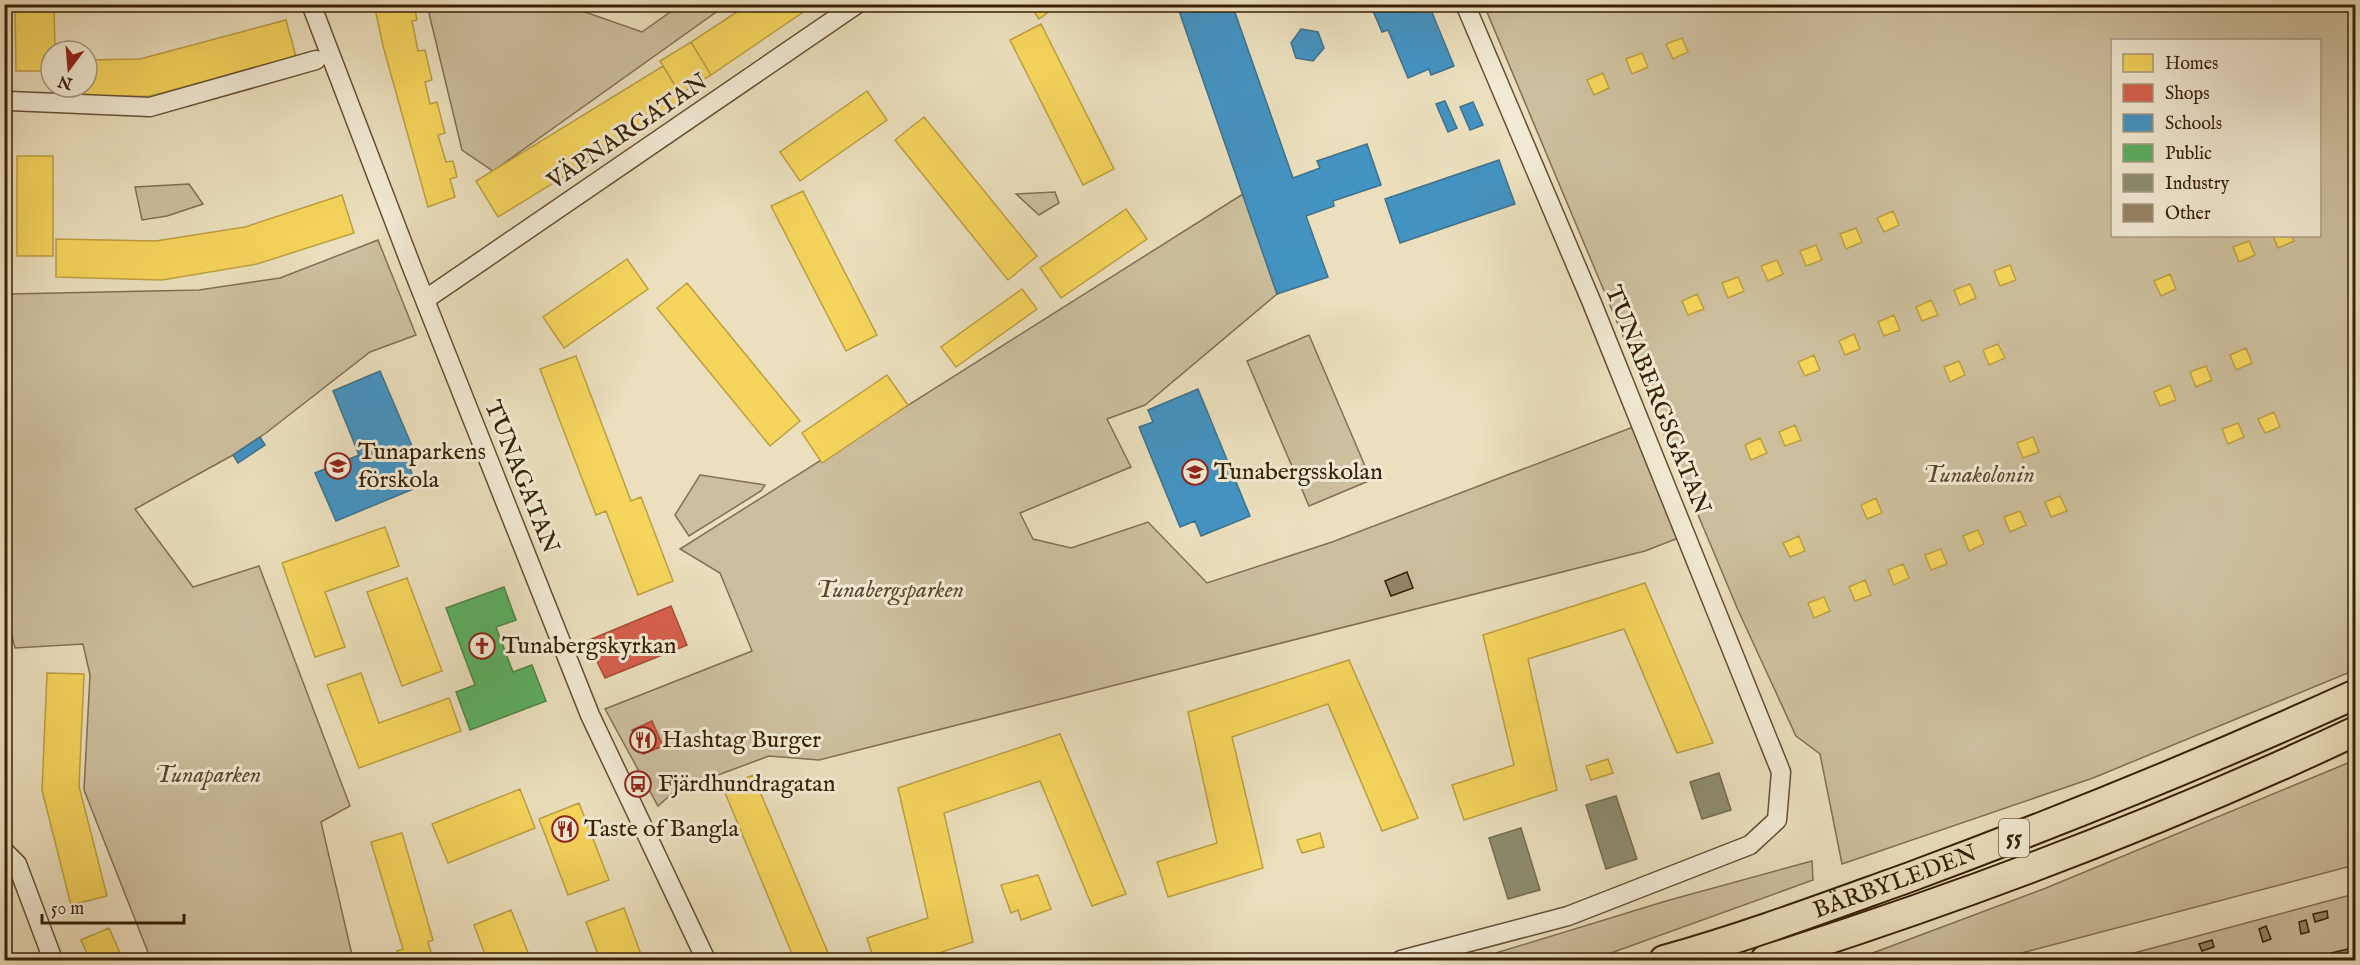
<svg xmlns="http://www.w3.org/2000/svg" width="2360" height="965" font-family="'IM FELL English',serif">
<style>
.green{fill:#cdbf9e;stroke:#827052;stroke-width:1.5;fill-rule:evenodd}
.homes{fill:#f6d55c;stroke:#bd9f42;stroke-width:1.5}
.shops{fill:#d6604d;stroke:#a74d38;stroke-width:1.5}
.schools{fill:#4393c3;stroke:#40718a;stroke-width:1.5}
.public{fill:#5aae61;stroke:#508446;stroke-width:1.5}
.industry{fill:#8c8c6e;stroke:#736c4f;stroke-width:1.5}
.building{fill:#958465;stroke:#382106;stroke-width:1.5}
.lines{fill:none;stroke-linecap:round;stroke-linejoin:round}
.minor-casing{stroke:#655034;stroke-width:21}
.primary-casing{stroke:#382106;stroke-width:32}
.minor{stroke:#f2ead4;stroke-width:18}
.primary{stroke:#ebdfbd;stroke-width:28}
.labels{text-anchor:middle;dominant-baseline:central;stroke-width:6;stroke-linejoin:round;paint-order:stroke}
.shield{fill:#f2ead4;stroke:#705d44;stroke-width:1.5}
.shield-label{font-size:22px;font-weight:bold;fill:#382106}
.street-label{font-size:24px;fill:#382106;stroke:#f2ead4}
.poi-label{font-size:24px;fill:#382106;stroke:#f2ead4;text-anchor:start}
.park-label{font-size:24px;font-style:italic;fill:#5d482c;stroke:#f2ead4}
</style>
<rect width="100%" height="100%" fill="#ebdfbd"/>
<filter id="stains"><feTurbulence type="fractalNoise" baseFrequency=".00333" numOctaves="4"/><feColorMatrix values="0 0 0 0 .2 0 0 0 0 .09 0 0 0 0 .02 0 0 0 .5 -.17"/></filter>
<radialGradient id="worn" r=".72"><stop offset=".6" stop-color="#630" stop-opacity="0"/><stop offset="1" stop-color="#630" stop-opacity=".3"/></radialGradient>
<!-- green -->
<path class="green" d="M427,5H565L642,32L680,5H726L493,171L462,150Z
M1484,5H2355V670L2093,778L1842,864L1820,754L1796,736L1738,610ZM2112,40H2320V236H2112Z
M189,184L203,204L167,216L142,220L135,187Z
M1055,192L1059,203L1039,215L1016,194Z
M1243,194L1277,294L1145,405L1107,419L1131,467L1020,513L1033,539L1071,548L1148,522L1207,583L1332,542L1641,424L1686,535L1645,551L819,760L769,756L675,791L658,806L605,709L752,651L720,573L680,549Z
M378,240L416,335L370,352L266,433L233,455L135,509L193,587L259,566L350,806L321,822L353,959L151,960L84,790L90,675L83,644L15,648L4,606L5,460L9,294L199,290L280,278Z
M1309,335L1371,480L1309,506L1247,361Z
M700,475L765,485L761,491L689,536L675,515Z
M2355,760V865L1995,960H1854L2046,888Z
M1812,861L1813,880L1611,953L1585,960H1473L1666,901Z
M2355,894V960H2108L2339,898Z"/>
<!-- homes -->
<path class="homes" d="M15,4H54L55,51H51V71H16Z
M374,4H414L417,20L412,21L418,51L425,50L432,80L425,82L430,104L437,102L445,133L438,135L446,162L453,161L457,177L450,179L455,197L428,207L383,46Z
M749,4H815L711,75L691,42Z
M1029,4H1059L1039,19Z
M286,20L296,57L150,96L62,97V87H87V60L140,59Z
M1041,24L1114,169L1083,185L1010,40Z
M1682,38L1688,52L1673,59L1666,44Z
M691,42L711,75L680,94L660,61Z
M1642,53L1648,67L1632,74L1626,59Z
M663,66L685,102L498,217L476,181Z
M1603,73L1609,88L1594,95L1587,80Z
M867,91L887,120L800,181L780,152Z
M924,117L1037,256L1008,280L895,140Z
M17,156H53V256H17Z
M803,191L877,335L846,351L771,206Z
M342,195L354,233L257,264L162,280L56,277V239L156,241L245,227Z
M1126,209L1147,239L1061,298L1040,268Z
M1893,211L1899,225L1884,232L1877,218Z
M1856,228L1862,242L1846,249L1840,234Z
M2273,236H2292L2294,241L2278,248Z
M2249,241L2255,255L2239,262L2233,247Z
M1816,245L1822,260L1806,266L1800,251Z
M627,259L648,289L564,348L543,317Z
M1777,260L1783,274L1768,281L1761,266Z
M2010,265L2016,280L2000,286L1994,271Z
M2170,274L2176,289L2161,296L2154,281Z
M1738,277L1744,291L1728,298L1722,283Z
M687,283L800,421L770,446L657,308Z
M1970,284L1976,298L1960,305L1954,290Z
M1022,289L1037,309L956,367L941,347Z
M1697,294L1704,309L1688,315L1682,301Z
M1931,300L1938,315L1922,321L1916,307Z
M1894,315L1900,330L1884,336L1878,322Z
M1854,334L1860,349L1845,355L1839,341Z
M1998,344L2005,358L1989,365L1983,350Z
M2246,348L2252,363L2236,370L2230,355Z
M1814,355L1820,370L1805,376L1798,362Z
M576,356L631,501L641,497L673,581L638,595L606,511L596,515L540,369Z
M1959,361L1965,375L1950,382L1944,367Z
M2206,366L2212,380L2196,387L2190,372Z
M887,375L908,405L822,463L802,433Z
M2170,385L2176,400L2160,406L2154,392Z
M2274,412L2280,427L2265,433L2258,419Z
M2238,423L2244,437L2228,444L2222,429Z
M1795,425L1801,440L1785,446L1779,432Z
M2033,437L2039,452L2023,458L2017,443Z
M1760,438L1767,453L1751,460L1745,445Z
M2060,496L2067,511L2051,517L2045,502Z
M1876,498L1882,513L1867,519L1861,505Z
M2020,511L2026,525L2010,532L2004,517Z
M385,527L399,566L325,592L345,647L315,657L282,563Z
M1978,530L1984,544L1969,551L1963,536Z
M1799,536L1805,551L1790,557L1783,543Z
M1941,549L1947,564L1931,570L1925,555Z
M1903,564L1909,578L1894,585L1888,570Z
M407,578L442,671L402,686L367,592Z
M1865,580L1871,595L1855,601L1849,587Z
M1645,583L1713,743L1677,753L1624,629L1528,659L1557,790L1464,820L1452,785L1514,765L1483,635Z
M1824,597L1830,611L1814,618L1808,603Z
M1349,660L1418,818L1382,831L1328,704L1232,737L1263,868L1168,897L1157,862L1217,843L1188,712Z
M47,673L84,674L79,786L107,896L71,905L42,790Z
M361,673L379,723L449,698L461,731L359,768L327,685Z
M1060,734L1126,894L1092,906L1040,781L944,813L973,942L917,960H874L867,938L928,918L898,788Z
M1608,759L1613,773L1591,780L1586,766Z
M753,775L831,960H795L792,954L723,788Z
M520,789L535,828L448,863L432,824Z
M579,803L609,880L568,895L539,819Z
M402,833L433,940L428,942L433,960H399L397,951L403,949L371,842Z
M1320,833L1324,847L1302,853L1297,840Z
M1038,875L1051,909L1021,920L1018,910L1011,913L1001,885Z
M624,908L643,960H600L586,922Z
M511,910L531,960H487L474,925Z
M109,928L123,960H90L81,940Z"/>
<!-- shops -->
<path class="shops" d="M671,606L687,645L605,678L587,641Z
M652,721L663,746L643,754L632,730Z"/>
<!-- schools -->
<path class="schools" d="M1197,4H1232L1293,178L1320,168L1317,161L1367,144L1381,185L1333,201L1334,206L1306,216L1328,277L1277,294L1179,11Z
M1377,4H1438L1439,7L1431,10L1454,66L1431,75L1429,69L1408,78L1388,30L1382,32L1373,11L1379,9Z
M1301,29L1318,32L1324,48L1313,61L1296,58L1291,43Z
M1445,101L1457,128L1448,132L1436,104Z
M1473,102L1483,125L1470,130L1460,107Z
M1499,160L1515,204L1400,243L1385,199Z
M380,371L415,453L405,457L418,487L336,521L315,473L359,455L333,391Z
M1198,389L1250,516L1201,536L1195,521L1180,527L1139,427L1153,422L1148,410Z
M260,437L265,445L238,463L233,455Z"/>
<!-- public -->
<path class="public" d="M504,587L516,620L496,627L513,672L532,665L546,701L470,730L456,692L475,685L446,608Z"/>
<!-- industry -->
<path class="industry" d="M1719,773L1731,810L1702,819L1690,782Z
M1616,796L1637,859L1606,869L1586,805Z
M1521,828L1540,890L1508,899L1489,838Z"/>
<!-- building -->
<path class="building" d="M1407,572L1413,588L1391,596L1385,581Z
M2327,911L2328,918L2315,922L2313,914Z
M2306,920L2309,932L2301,934L2299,922Z
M2266,926L2271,939L2263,942L2259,929Z
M2212,940L2214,947L2202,951L2199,944Z
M2352,948L2355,960H2333L2331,953Z"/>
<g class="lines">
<!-- minor casing -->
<g class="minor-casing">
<path id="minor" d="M311,4L411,265L590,715L706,960
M10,101L150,107L316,60
M426,299L857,4
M4,851L17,864L53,960
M1401,960L1568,916L1750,845L1777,820L1781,772L1592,303L1465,4"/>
</g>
<!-- primary casing -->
<g class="primary-casing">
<g id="primary">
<path id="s1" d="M1664,960C1747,937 1829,906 1910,877C2061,821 2209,761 2356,694"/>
<path d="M1765,960C1966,896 2165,821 2356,731"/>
</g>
</g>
<!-- minor -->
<use href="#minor" class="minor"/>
<!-- primary -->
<use href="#primary" class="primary"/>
</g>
<!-- icons -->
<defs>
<g id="school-ring" transform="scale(1.35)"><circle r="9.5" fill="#f2ead4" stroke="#8f2418" stroke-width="1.5"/><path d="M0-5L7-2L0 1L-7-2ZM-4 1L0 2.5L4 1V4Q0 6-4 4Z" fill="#8f2418"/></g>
<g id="church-ring" transform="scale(1.35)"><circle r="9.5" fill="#f2ead4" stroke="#8f2418" stroke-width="1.5"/><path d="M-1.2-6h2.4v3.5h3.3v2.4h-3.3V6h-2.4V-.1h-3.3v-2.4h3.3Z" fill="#8f2418"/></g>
<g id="restaurant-ring" transform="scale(1.35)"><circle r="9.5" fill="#f2ead4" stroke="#8f2418" stroke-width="1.5"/><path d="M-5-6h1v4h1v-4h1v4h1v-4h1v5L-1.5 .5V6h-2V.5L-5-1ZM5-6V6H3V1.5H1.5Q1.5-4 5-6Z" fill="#8f2418"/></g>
<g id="bus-ring" transform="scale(1.35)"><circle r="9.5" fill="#f2ead4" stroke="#8f2418" stroke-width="1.5"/><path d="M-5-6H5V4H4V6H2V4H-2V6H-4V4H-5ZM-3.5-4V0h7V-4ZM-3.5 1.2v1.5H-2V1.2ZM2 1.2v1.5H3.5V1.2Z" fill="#8f2418"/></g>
</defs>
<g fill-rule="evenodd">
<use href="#school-ring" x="338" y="466"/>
<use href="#school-ring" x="1195" y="472"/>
<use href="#church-ring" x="482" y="646"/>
<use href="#restaurant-ring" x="643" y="740"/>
<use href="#bus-ring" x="638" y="784"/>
<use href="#restaurant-ring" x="565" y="829"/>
</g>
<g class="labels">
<!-- shield labels -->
<rect class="shield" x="1999" y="819" width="30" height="38" rx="4.5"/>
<g class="shield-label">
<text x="2014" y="838">55</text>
</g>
<!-- street labels -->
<g class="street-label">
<text transform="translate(628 132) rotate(-34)">VÄPNARGATAN</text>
<text transform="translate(1657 400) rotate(68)">TUNABERGSGATAN</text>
<text transform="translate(521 477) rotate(68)">TUNAGATAN</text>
<text stroke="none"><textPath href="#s1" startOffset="244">BÄRBYLEDEN</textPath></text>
</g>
<!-- poi labels -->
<g class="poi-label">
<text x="358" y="452">Tunaparkens<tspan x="358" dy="28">förskola</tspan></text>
<text x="1214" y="472">Tunabergsskolan</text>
<text x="502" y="646">Tunabergskyrkan</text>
<text x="662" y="740">Hashtag Burger</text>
<text x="658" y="784">Fjärdhundragatan</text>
<text x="584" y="829">Taste of Bangla</text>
</g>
<!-- park labels -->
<g class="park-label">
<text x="1979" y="475">Tunakolonin</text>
<text x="890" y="590">Tunabergsparken</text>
<text x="208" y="775">Tunaparken</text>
</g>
</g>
<!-- margin -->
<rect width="2360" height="965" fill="none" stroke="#ebdfbd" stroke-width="24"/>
<rect x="6" y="6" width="2348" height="953" fill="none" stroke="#382106" stroke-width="3"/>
<rect x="12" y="12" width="2336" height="941" fill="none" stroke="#382106" stroke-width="1.5"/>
<!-- legend -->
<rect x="2111" y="39" width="210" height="198" fill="#f2ead4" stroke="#a89a82" stroke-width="1.5"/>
<rect x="2123" y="54" width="30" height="18" fill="#f6d55c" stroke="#a89a82" stroke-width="1.5"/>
<text x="2165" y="69" font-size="18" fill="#382106">Homes</text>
<rect x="2123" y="84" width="30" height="18" fill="#d6604d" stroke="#a89a82" stroke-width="1.5"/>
<text x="2165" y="99" font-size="18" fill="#382106">Shops</text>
<rect x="2123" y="114" width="30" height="18" fill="#4393c3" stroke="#a89a82" stroke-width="1.5"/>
<text x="2165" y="129" font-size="18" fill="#382106">Schools</text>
<rect x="2123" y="144" width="30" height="18" fill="#5aae61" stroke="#a89a82" stroke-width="1.5"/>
<text x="2165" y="159" font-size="18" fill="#382106">Public</text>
<rect x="2123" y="174" width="30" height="18" fill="#8c8c6e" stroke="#a89a82" stroke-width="1.5"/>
<text x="2165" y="189" font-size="18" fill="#382106">Industry</text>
<rect x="2123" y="204" width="30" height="18" fill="#958465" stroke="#a89a82" stroke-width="1.5"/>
<text x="2165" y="219" font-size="18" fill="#382106">Other</text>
<!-- north arrow -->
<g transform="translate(69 69) rotate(196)"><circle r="28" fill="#f2ead4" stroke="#a89a82" stroke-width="1.5"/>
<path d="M0-4.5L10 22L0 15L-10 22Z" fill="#8f2418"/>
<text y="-9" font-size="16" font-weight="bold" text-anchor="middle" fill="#382106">N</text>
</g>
<!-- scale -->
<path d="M42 914v9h142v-9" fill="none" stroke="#382106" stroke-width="3"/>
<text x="51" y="914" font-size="18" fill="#382106" stroke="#f2ead4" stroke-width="4.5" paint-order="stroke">50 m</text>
<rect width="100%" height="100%" filter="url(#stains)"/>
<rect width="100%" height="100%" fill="url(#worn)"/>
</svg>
